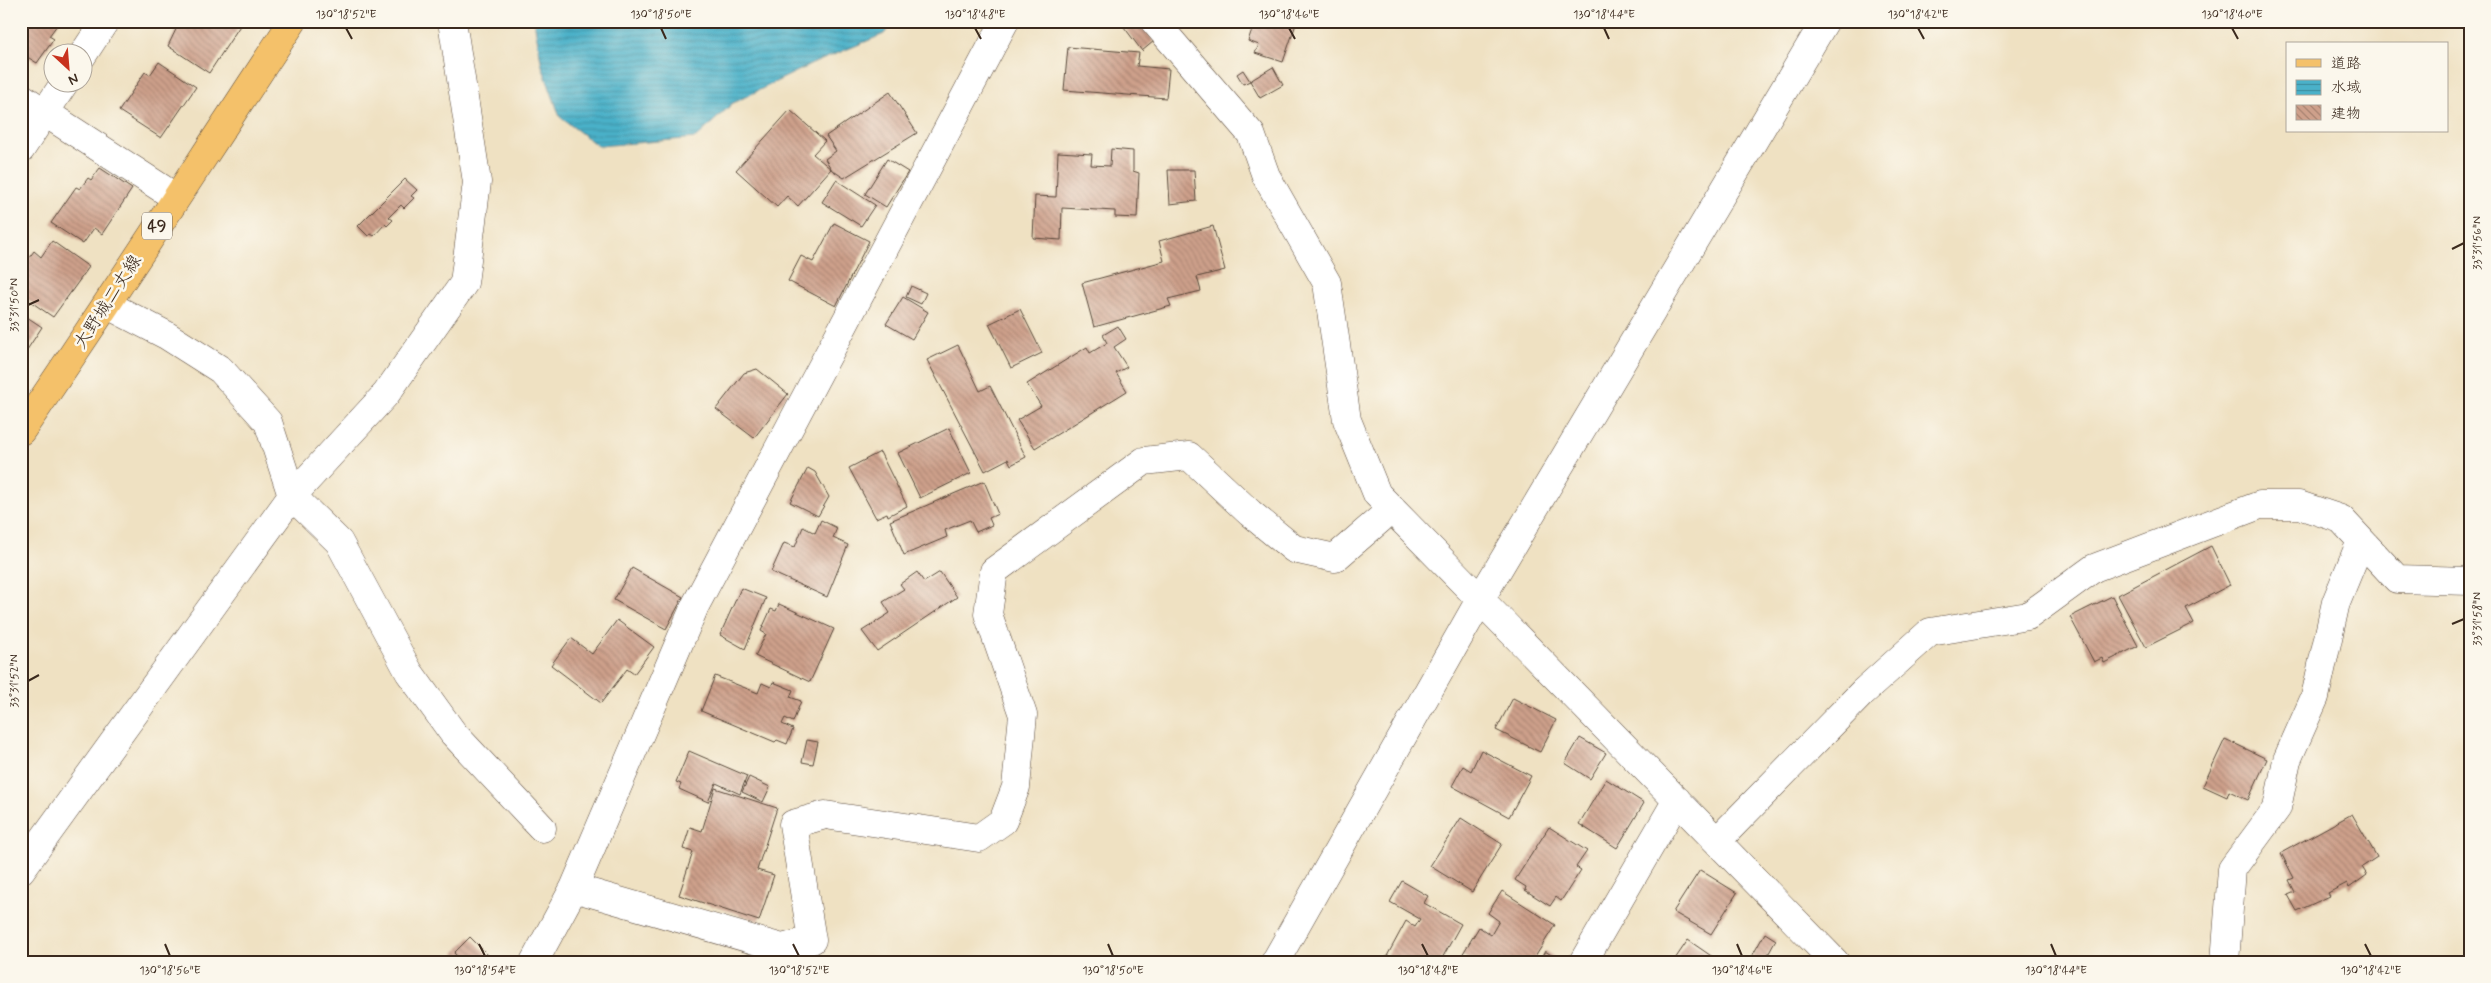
<svg xmlns="http://www.w3.org/2000/svg" width="2491" height="983" font-family="Mynerve,'Klee One',sans-serif">
<style>
.water{fill:url(#water-rules);stroke:#426e74}
.building{fill:url(#building-back-hatch)}
.lines{fill:none;stroke-linecap:round;stroke-linejoin:round}
.minor-casing{stroke:#564537;stroke-width:29}
.primary-casing{stroke:#564537;stroke-width:29}
.minor{stroke:#fff;stroke-width:28}
.primary{stroke:#f4c16a;stroke-width:28}
.ticks{fill:none;stroke:#3b2a1e;stroke-width:2}
.labels{text-anchor:middle;dominant-baseline:central;stroke-width:5;stroke-linejoin:round;paint-order:stroke}
.shield{fill:#fbf7ec;stroke:#75685c;stroke-width:1}
.shield-label{font-size:16px;font-weight:bold;fill:#3b2a1e}
.street-label{font-size:18px;fill:#3b2a1e;stroke:#fbf7ec}
.neatline{fill:none;stroke:#3b2a1e;stroke-width:2}
.ticks-label{font-size:12px;text-anchor:middle;fill:#3b2a1e}
</style>
<defs>
<pattern id="water-rules" width="6" height="5" patternUnits="userSpaceOnUse" patternTransform="scale(1.25)"><rect width="6" height="5" fill="#4ab1c9"/><path d="M0 2.5h6" fill="none" stroke="#3f90a3"/></pattern>
<pattern id="building-back-hatch" width="6" height="6" patternUnits="userSpaceOnUse" patternTransform="scale(1.25)"><rect width="6" height="6" fill="#cea08b"/><path d="M-1 5l2 2M0 0l6 6M5-1l2 2" fill="none" stroke="#a88371"/></pattern>
</defs>
<rect width="100%" height="100%" fill="#fbf7ec"/>
<filter id="ink" filterUnits="userSpaceOnUse"><feTurbulence type="fractalNoise" baseFrequency=".02" numOctaves="2"/><feDisplacementMap in="SourceGraphic" scale="10" xChannelSelector="R" yChannelSelector="G"/><feConvolveMatrix kernelMatrix="1 2 1 2 8 2 1 2 1" color-interpolation-filters="sRGB"/></filter>
<filter id="wash" filterUnits="userSpaceOnUse"><feTurbulence type="fractalNoise" baseFrequency=".0096" numOctaves="4" result="noise"/><feDisplacementMap in="SourceGraphic" scale="20" xChannelSelector="R" yChannelSelector="G"/><feGaussianBlur stdDeviation="1.12" result="paint"/><feColorMatrix in="noise" values="0 0 0 0 0 0 0 0 0 0 0 0 0 0 0 0 0 1.4 0 .05"/><feComposite in="paint" operator="in"/></filter>
<g filter="url(#wash)">
<rect width="100%" height="100%" fill="#efe1c2"/>
<!-- water -->
<path class="water" d="M534,21H894L884,34L814,63L733,103L696,138L598,146L560,117L542,66Z"/>
<g id="blocks">
<!-- building -->
<path class="building" d="M21,21H60L49,36L54,39L37,63L21,53Z
M180,21H243L209,73L168,46Z
M1132,21H1140L1154,41L1142,51L1124,27Z
M1255,21H1297L1283,62L1255,53L1259,45L1248,41Z
M1068,47L1139,53L1137,66L1169,69L1166,98L1064,90Z
M159,62L196,87L161,138L119,111L145,72L150,75Z
M1273,67L1283,85L1260,98L1250,81L1243,84L1237,74L1243,70L1250,81Z
M890,92L917,133L844,178L832,170L825,159L836,151L826,136Z
M790,110L825,141L813,154L831,169L798,206L787,196L777,207L736,170Z
M1111,149L1133,151V171L1139,173L1137,218L1115,217V211L1062,208L1061,240L1033,238L1035,196L1056,197L1058,152L1092,154L1091,165L1110,166Z
M887,159L908,172L886,207L865,194Z
M100,168L132,189L102,234L94,228L83,244L51,223L76,187L80,189L88,178L91,180Z
M1168,170H1194L1196,201L1170,204Z
M405,179L417,190L411,196L414,198L404,208L401,205L389,217L393,220L387,226L385,224L374,236L371,234L368,236L358,226Z
M836,180L875,205L861,226L822,202Z
M834,223L869,241L836,306L788,281L801,256L813,262Z
M1213,226L1225,270L1197,277L1201,291L1168,299L1171,306L1094,327L1082,283L1164,261L1159,241Z
M52,241L89,267L53,317L21,295V269L34,251L41,257Z
M911,286L926,293L921,304L906,297Z
M903,297L928,312L912,339L886,324Z
M1020,309L1042,353L1011,368L989,324Z
M21,313L42,327L21,359Z
M1118,326L1126,339L1114,347L1127,367L1116,373L1127,391L1035,448L1017,420L1041,406L1027,384L1087,347L1090,353L1107,343L1103,335Z
M958,345L980,391L990,386L1026,457L1011,465L1008,459L985,471L927,360Z
M757,369L788,394L754,438L716,409L744,373Z
M949,428L971,473L920,498L898,453Z
M880,452L907,506L888,516L887,513L876,518L849,468Z
M808,468L815,472L829,497L818,516L790,502Z
M984,481L998,514L989,518L992,525L976,532L970,520L945,530L947,537L904,555L890,521Z
M821,520L837,528L833,538L848,545L827,597L771,572L784,543L795,547L803,527L815,533Z
M2211,546L2230,585L2186,608L2194,623L2146,647L2118,595Z
M632,568L683,597L666,629L614,600Z
M917,572L924,582L940,572L957,597L877,651L862,631L890,613L883,602L904,589L900,584Z
M741,588L766,598L745,649L720,635Z
M2112,596L2138,646L2104,663L2102,658L2094,662L2070,617Z
M779,604L834,629L810,682L755,656L766,634L761,631L771,609L776,611Z
M617,620L654,647L634,674L627,669L601,703L551,665L571,638L592,654Z
M715,676L758,693L762,683L771,687L773,682L793,690L790,697L801,701L793,722L785,718L782,724L793,729L787,744L777,740L775,742L701,711Z
M1513,698L1556,720L1540,752L1496,730Z
M1580,738L1606,753L1590,779L1565,763Z
M2225,739L2267,759L2248,800L2229,791L2227,797L2203,786Z
M807,740L818,742L813,764L802,762Z
M1481,750L1531,776L1509,817L1452,786L1463,766L1471,771Z
M689,751L747,776L740,794L716,783L708,802L679,789L681,784L676,782Z
M749,777L770,787L763,802L742,792Z
M1606,779L1644,803L1617,848L1579,824Z
M715,788L777,808L757,870L774,875L759,921L679,895L693,852L683,849L690,827L702,831Z
M2352,814L2377,857L2362,867L2367,875L2349,888L2347,883L2328,893L2330,896L2297,911L2288,895L2295,892L2289,880L2294,878L2281,853Z
M1461,818L1502,844L1472,892L1430,866Z
M1549,827L1587,851L1576,867L1581,870L1561,901L1556,897L1550,906L1525,890L1526,887L1515,880Z
M1700,870L1737,893L1711,934L1673,912Z
M1402,881L1428,896L1424,903L1461,924L1440,962H1392L1386,958L1406,921L1415,927L1420,919L1390,902Z
M1502,891L1555,925L1532,962H1472L1462,955L1479,927L1491,935L1499,921L1488,913Z
M1765,933L1776,940L1764,962H1757L1751,958Z
M470,937L489,956L483,962H462L454,953Z
M1688,940L1720,962H1673Z
M1545,951L1562,962H1539Z"/>
</g>
</g>
<g filter="url(#ink)">
<use href="#blocks" fill-opacity="0" stroke="#564537" stroke-width="1"/>
<g class="lines">
<!-- minor casing -->
<g class="minor-casing">
<path id="minor" d="M1154,21L1251,134L1266,176L1327,283L1347,420L1377,494L1835,962
M82,56L105,21
M21,97L175,197
M21,149L65,82
M108,305L166,335L221,370L268,422L292,496L339,542L409,672L453,733L542,828
M1717,841L1863,692L1930,632L2028,616L2094,568L2260,505H2299L2341,519L2397,579L2470,581
M21,870L292,496L386,394L464,283L477,182L452,21
M574,888L695,606L1005,21
M534,962L574,888L782,948L812,940L793,824L825,815L979,838L1003,821L1016,787L1023,715L988,614L994,571L1144,461L1189,456L1250,513L1294,549L1335,558L1392,509
M1275,962L1481,598L1825,21
M1583,962L1677,800
M2225,962L2232,869L2277,808L2287,760L2315,697L2336,602L2361,541"/>
</g>
<!-- primary casing -->
<g class="primary-casing">
<path id="primary" d="M21,431C114,296 202,158 293,21"/>
</g>
<!-- minor -->
<use href="#minor" class="minor"/>
<!-- primary -->
<use href="#primary" class="primary"/>
</g>
</g>
<!-- ticks -->
<path class="ticks" d="M346,28L352,39M661,28L666,39M975,28L981,39M1289,28L1295,39M1604,28L1609,39M1918,28L1924,39M2232,28L2238,39M2452,249L2464,243M28,305L39,300M2452,624L2464,619M28,681L39,675M165,944L170,956M479,944L485,956M793,944L799,956M1108,944L1113,956M1422,944L1428,956M1737,944L1742,956M2051,944L2056,956M2365,944L2371,956"/>
<g class="labels">
<!-- shield labels -->
<rect class="shield" x="142" y="212.5" width="30" height="27" rx="4"/>
<g class="shield-label">
<text x="157" y="226">49</text>
</g>
<!-- street labels -->
<g class="street-label">
<text transform="translate(108 302) rotate(-57)">大野城二丈線</text>
</g>
</g>
<!-- margin -->
<rect width="2491" height="983" fill="none" stroke="#fbf7ec" stroke-width="55"/>
<!-- legend -->
<rect x="2286" y="42" width="162" height="90" fill="#fbf7ec" stroke="#aea59a"/>
<rect x="2296" y="59" width="25" height="8" fill="#f4c16a" stroke="#aea59a"/>
<text x="2331" y="68" font-size="15" fill="#3b2a1e">道路</text>
<rect x="2296" y="80" width="25" height="15" fill="url(#water-rules)" stroke="#aea59a"/>
<text x="2331" y="92" font-size="15" fill="#3b2a1e">水域</text>
<rect x="2296" y="105" width="25" height="15" fill="url(#building-back-hatch)" stroke="#aea59a"/>
<text x="2331" y="118" font-size="15" fill="#3b2a1e">建物</text>
<!-- north arrow -->
<g transform="translate(68 68) rotate(154)"><circle r="24" fill="#fbf7ec" stroke="#aea59a"/>
<path d="M0-4L9 19L0 12L-9 19Z" fill="#c8321e"/>
<text y="-8" font-size="14" font-weight="bold" text-anchor="middle" fill="#3b2a1e">N</text>
</g>
<rect x="28" y="28" width="2436" height="928" class="neatline"/>
<g class="ticks-label">
<text x="346" y="18">130°18'52"E</text>
<text x="661" y="18">130°18'50"E</text>
<text x="975" y="18">130°18'48"E</text>
<text x="1289" y="18">130°18'46"E</text>
<text x="1604" y="18">130°18'44"E</text>
<text x="1918" y="18">130°18'42"E</text>
<text x="2232" y="18">130°18'40"E</text>
<text transform="translate(2477 243) rotate(-90)" y="4">33°31'56"N</text>
<text transform="translate(14 305) rotate(-90)" y="4">33°31'50"N</text>
<text transform="translate(2477 619) rotate(-90)" y="4">33°31'58"N</text>
<text transform="translate(14 681) rotate(-90)" y="4">33°31'52"N</text>
<text x="170" y="974">130°18'56"E</text>
<text x="485" y="974">130°18'54"E</text>
<text x="799" y="974">130°18'52"E</text>
<text x="1113" y="974">130°18'50"E</text>
<text x="1428" y="974">130°18'48"E</text>
<text x="1742" y="974">130°18'46"E</text>
<text x="2056" y="974">130°18'44"E</text>
<text x="2371" y="974">130°18'42"E</text>
</g>
</svg>
